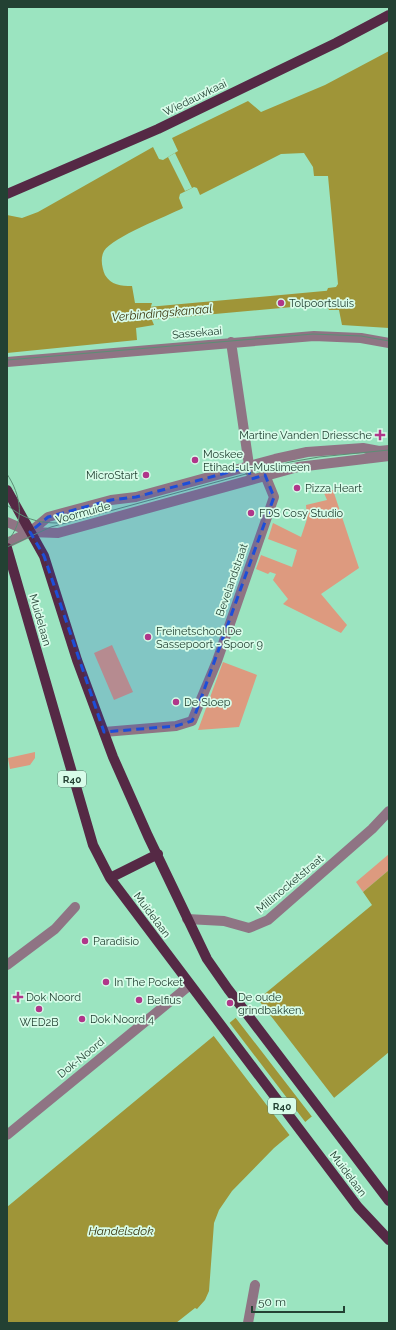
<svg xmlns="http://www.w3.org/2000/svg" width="396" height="1330" font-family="Raleway,sans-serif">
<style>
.green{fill:#dd9a7f}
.water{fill:#9f9538}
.pier{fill:#9be4c0}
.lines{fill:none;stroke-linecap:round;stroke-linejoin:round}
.canal{stroke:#9f9538;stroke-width:13}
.minor{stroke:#8f7484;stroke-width:10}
.major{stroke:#552945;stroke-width:10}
.tram{stroke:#5b8e75;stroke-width:1}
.marked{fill:#1d4ed8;fill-opacity:0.2;stroke:#1d4ed8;stroke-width:3;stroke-dasharray:8 5;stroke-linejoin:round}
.poi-dot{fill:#b0368a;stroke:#d8fce9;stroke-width:1.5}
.labels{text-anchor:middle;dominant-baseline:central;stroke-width:3.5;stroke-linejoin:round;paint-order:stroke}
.shield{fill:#d8fce9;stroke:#59796a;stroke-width:1}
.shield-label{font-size:10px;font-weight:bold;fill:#234133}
.street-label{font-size:11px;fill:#234133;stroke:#d8fce9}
.poi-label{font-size:11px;fill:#234133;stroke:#d8fce9;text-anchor:start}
.water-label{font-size:12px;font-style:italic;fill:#3c3810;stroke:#d8fce9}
</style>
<rect width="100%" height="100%" fill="#9be4c0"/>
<!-- green -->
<path class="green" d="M333,490L359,568L321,594L347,625L341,633L283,604L288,599L273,580L276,574L270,572L268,574L256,569L261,555L292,567L297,550L268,539L273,523L301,537L307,519L306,505L327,500L324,493Z
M112,645L133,692L114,700L94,653Z
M223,662L257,675L239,727L198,730Z
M35,752V758L30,765L10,769L8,758Z
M389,854V870L363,892L356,882Z"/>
<!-- water -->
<path class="water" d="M389,51V328L342,325L339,310H329L324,298L328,288L336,287L338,284L328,176H314L313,167L304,153L281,154L200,195L197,188L194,187L180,194L179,198L183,208C167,216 113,237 104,251C100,258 102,268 105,275C111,285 121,286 132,286L135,303H152L149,313L154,325L136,328L137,340L7,353V215L22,218L38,212L153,147L159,159L163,160L178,151L172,138L248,101L261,112L325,85Z
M389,870V1052L274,1148L232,1191L219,1210L214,1223L209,1291L205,1300L197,1309L195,1308L176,1323H7V1207L372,905L363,892Z"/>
<!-- pier -->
<path class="pier" d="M175,153L192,188L185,191L168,157Z
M257,998L335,1099L313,1118L235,1017Z
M229,1022L306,1123L291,1137L213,1035Z"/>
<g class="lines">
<!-- canal -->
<path class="canal" d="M132,315L341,296"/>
<!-- minor -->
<path class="minor" d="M231,342L250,472
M7,362L314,336L361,338L389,343
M7,522L30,532L58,533L298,467L389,456
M7,543L30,532L48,517L111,500L136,497L275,459L307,452L363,448L379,451L389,450
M104,732L176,726L192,721L217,661L274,497L265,475
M187,919L224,921L249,928L268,920L372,829L389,811
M7,965L55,929L75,907
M7,1135L190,985
M248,1323L255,1285"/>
<!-- major -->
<path class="major" d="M7,194L158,129L336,43L389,15
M7,490L44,556L77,660L113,757L148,836L207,959L228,989L389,1201
M7,548L93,845L110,878L358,1207L389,1240
M110,878L158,854"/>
<!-- tram -->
<path class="tram" d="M7,360L313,334L361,336L389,341
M7,474C21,495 26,522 7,541
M7,505C22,518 37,523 57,523
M7,547L51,527L290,462L319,457L389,450"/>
</g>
<!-- marked area -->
<path class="marked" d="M248,467L251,479L265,475L274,497L195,715L192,721L176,726L104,732L44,556L30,532L48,517L111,500L136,497Z"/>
<!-- markers -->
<g class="poi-dot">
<circle cx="281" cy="303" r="4"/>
<path d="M378 429h4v4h4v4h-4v4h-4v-4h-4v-4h4z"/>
<circle cx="195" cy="460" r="4"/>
<circle cx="146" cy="475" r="4"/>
<circle cx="297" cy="488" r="4"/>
<circle cx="251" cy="513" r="4"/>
<circle cx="148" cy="637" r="4"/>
<circle cx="176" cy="702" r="4"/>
<circle cx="85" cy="941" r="4"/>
<circle cx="106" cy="982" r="4"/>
<path d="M16 991h4v4h4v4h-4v4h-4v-4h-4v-4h4z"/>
<circle cx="139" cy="1000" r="4"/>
<circle cx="230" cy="1003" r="4"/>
<circle cx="39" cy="1009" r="4"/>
<circle cx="82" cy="1019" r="4"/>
</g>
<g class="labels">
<!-- shield labels -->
<g class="shield">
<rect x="58" y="771" width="28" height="16" rx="3"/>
<rect x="268" y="1098" width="28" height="16" rx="3"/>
</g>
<g class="shield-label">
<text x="72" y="779">R40</text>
<text x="282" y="1106">R40</text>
</g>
<!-- street labels -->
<g class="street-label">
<text transform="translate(195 98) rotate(-26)">Wiedauwkaai</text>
<text transform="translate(197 333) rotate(-5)">Sassekaai</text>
<text transform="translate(83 513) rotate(-15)">Voormuide</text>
<text transform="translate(232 580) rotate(-71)">Bevelandstraat</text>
<text transform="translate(40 620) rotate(74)">Muidelaan</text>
<text transform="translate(290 884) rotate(-40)">Millinocketstraat</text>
<text transform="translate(152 915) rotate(53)">Muidelaan</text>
<text transform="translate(81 1058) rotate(-39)">Dok-Noord</text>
<text transform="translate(348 1174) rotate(53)">Muidelaan</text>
</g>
<!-- poi labels -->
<g class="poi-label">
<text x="289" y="303">Tolpoortsluis</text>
<text x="372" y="435" text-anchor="end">Martine Vanden Driessche</text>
<text x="203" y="454">Moskee<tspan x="203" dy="13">Etihad-ul-Muslimeen</tspan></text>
<text x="138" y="475" text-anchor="end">MicroStart</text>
<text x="305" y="488">Pizza Heart</text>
<text x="259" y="513">FDS Cosy Studio</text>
<text x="156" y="631">Freinetschool De<tspan x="156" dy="13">Sassepoort - Spoor 9</tspan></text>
<text x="184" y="702">De Sloep</text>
<text x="93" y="941">Paradisio</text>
<text x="114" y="982">In The Pocket</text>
<text x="26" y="997">Dok Noord</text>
<text x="238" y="997">De oude<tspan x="238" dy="13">grindbakken.</tspan></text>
<text x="147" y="1000">Belfius</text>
<text x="90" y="1019">Dok Noord 4</text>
<text x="39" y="1022" text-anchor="middle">WED2B</text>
</g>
<!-- water labels -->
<g class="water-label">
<text transform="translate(162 313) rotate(-5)">Verbindingskanaal</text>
<text x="121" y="1231">Handelsdok</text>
</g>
</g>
<!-- border -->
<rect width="396" height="1330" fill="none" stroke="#234133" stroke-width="16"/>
<!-- scale -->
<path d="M252 1306v6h92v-6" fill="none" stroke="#234133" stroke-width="2"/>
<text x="258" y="1306" font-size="12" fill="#234133" stroke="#d8fce9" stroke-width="3" paint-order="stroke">50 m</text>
</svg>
